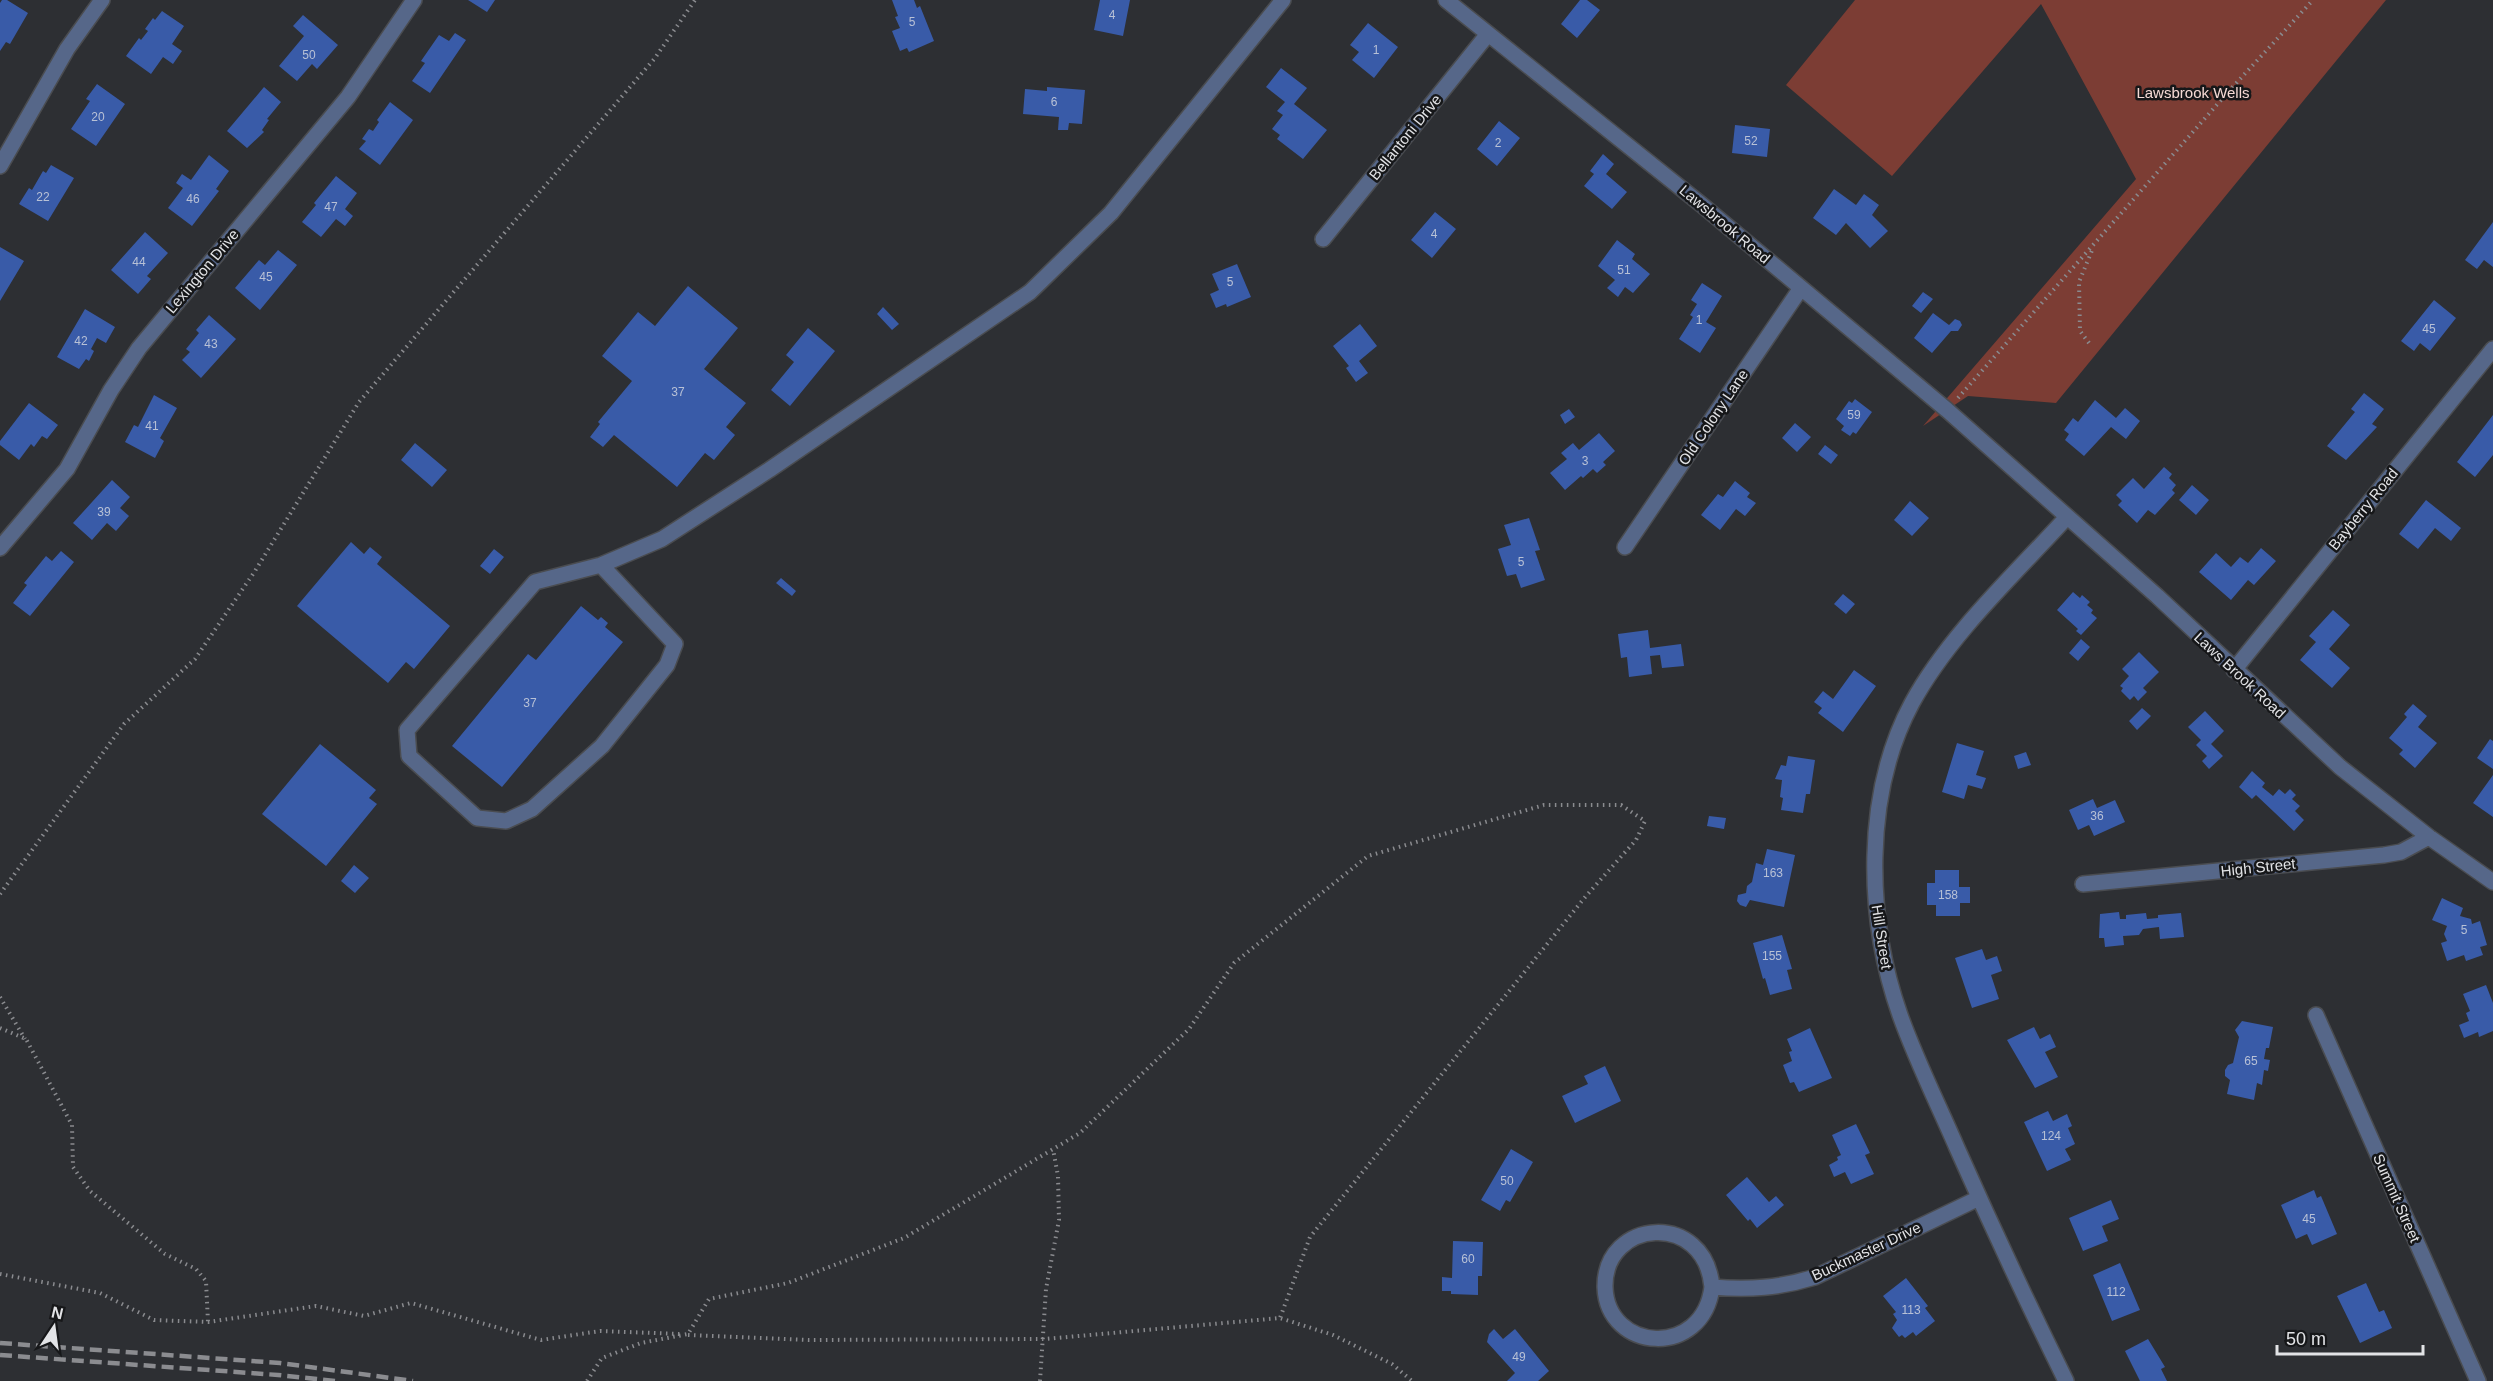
<svg xmlns="http://www.w3.org/2000/svg" width="2493" height="1381" font-family="Helvetica,sans-serif">
<style>
.green{fill:#7c3d34}
.building{fill:#395ba8}
.lines{fill:none;stroke-linecap:round;stroke-linejoin:round}
.minor-casing{stroke:#4a4c50;stroke-width:18}
.path{stroke:#8a8b8f;stroke-width:4;stroke-dasharray:1.5 4.5;stroke-linecap:butt}
.minor{stroke:#566789;stroke-width:15}
.rail{stroke:#8b8c90;stroke-width:4.5;stroke-dasharray:12 6;stroke-linecap:butt}
.labels{text-anchor:middle;dominant-baseline:central;stroke-width:5;stroke-linejoin:round;paint-order:stroke}
.number-label{font-size:12px;fill:#b8c1d6}
.park-label{font-size:15px;fill:#f6dad5;stroke:#161719}
.street-label{font-size:15px;fill:#e2e3e6;stroke:#161719}
</style>
<rect width="100%" height="100%" fill="#2d2f33"/>
<!-- green -->
<path class="green" d="M1855,0H2386L2056,403L1968,396L1923,426L2136,179L2041,4L1892,176L1786,85Z"/>
<!-- building -->
<path class="building" d="M2,0H7L28,13L10,44L6,42L0,51V3Z
M468,0H495L487,12Z
M892,0H914L917,8L920,6L934,41L909,52L907,48L900,51L892,31L900,28L895,17L898,16Z
M1100,0H1130L1123,36L1094,30Z
M1580,0H1587L1600,10L1577,38L1561,24Z
M162,11L184,26L172,44L182,51L173,64L163,57L151,74L126,56L139,38L141,40L148,31L145,29L153,18L155,20Z
M303,15L338,45L317,69L312,64L297,81L279,66L304,36L293,26Z
M1368,23L1398,47L1374,78L1352,60L1359,52L1350,45Z
M455,33L466,40L430,93L412,81L425,63L421,61L439,35L449,41Z
M1281,68L1307,88L1294,104L1327,130L1303,159L1277,139L1280,135L1272,129L1283,115L1277,111L1285,102L1266,87Z
M97,84L125,104L96,146L71,129L90,101L86,99Z
M264,87L281,102L267,119L269,120L262,130L264,132L247,148L227,131Z
M1047,87L1085,90L1082,124L1069,123L1068,130H1058L1059,117L1023,114L1025,89L1047,91Z
M390,102L413,120L380,165L359,149L366,141L362,139L369,129L373,131L379,122L377,120Z
M1499,121L1520,138L1497,166L1477,149Z
M1735,125L1770,129L1767,157L1732,153Z
M1603,154L1614,164L1606,174L1627,192L1612,209L1584,186L1594,174L1590,171Z
M209,155L229,171L216,189L219,191L192,226L168,208L183,188L176,183L182,174L191,180Z
M51,165L74,178L48,221L19,204L29,188L32,190L43,171L46,173Z
M336,176L357,193L345,209L353,216L345,226L336,219L321,237L302,222L316,205L314,203Z
M1834,189L1856,205L1864,194L1879,205L1872,215L1888,231L1870,248L1846,223L1836,235L1813,218Z
M1435,212L1456,229L1432,258L1411,240Z
M2493,222V267L2484,260L2477,269L2465,260Z
M145,232L168,253L147,276L151,279L138,294L111,270Z
M1617,240L1635,254L1632,259L1650,274L1633,293L1625,287L1618,297L1607,288L1615,280L1598,266Z
M0,247L24,261L0,301Z
M278,250L297,265L260,310L235,288L259,260L265,265Z
M1237,264L1251,297L1227,307L1226,304L1216,308L1210,294L1219,290L1212,274Z
M1702,283L1722,296L1706,322L1716,328L1700,353L1679,339L1693,317L1690,315L1697,304L1691,300Z
M688,286L738,328L704,369L746,403L726,427L735,435L714,460L705,453L677,487L614,435L603,447L590,437L600,424L598,422L632,381L602,356L638,312L655,326Z
M1923,292L1933,299L1921,313L1912,306Z
M2434,300L2456,318L2430,351L2420,343L2414,351L2401,341Z
M883,307L899,324L892,330L877,314Z
M85,309L115,327L106,343L97,338L91,349L94,351L89,361L86,359L79,369L57,357Z
M1933,313L1949,325L1955,319L1960,321L1962,325L1958,331H1951L1932,353L1914,338Z
M209,315L236,339L201,378L182,360L190,352L186,349L199,333L196,330Z
M1360,324L1377,346L1359,361L1368,373L1356,382L1346,368L1349,366L1333,346Z
M808,328L835,351L790,406L771,390L794,362L786,355Z
M2364,393L2384,409L2372,424L2377,427L2346,460L2327,446L2355,412L2351,409Z
M154,395L177,408L160,438L164,441L155,458L125,442L134,425L138,427Z
M1855,399L1872,412L1856,434L1853,432L1850,436L1841,430L1844,426L1836,419L1849,401L1852,403Z
M2095,400L2116,418L2125,408L2140,421L2126,439L2111,427L2084,456L2065,440L2069,434L2064,430L2073,418L2078,422Z
M29,403L58,425L47,439L42,436L34,447L31,444L19,460L0,445V441Z
M1569,409L1575,417L1565,424L1560,415Z
M2493,415V455L2475,477L2457,462Z
M1795,423L1811,437L1797,452L1782,438Z
M1599,433L1615,451L1603,462L1606,465L1597,473L1593,469L1583,478L1581,476L1565,490L1550,473L1567,459L1561,453L1573,443L1579,450Z
M415,443L447,470L432,487L401,460Z
M1825,445L1838,455L1831,464L1818,454Z
M2164,467L2172,474L2169,478L2176,485L2172,490L2175,493L2155,515L2148,510L2137,523L2118,505L2122,501L2116,495L2133,478L2144,489Z
M112,480L130,497L120,508L129,516L116,531L107,523L92,540L73,523Z
M1735,481L1750,493L1747,497L1756,503L1745,516L1736,509L1720,530L1701,515L1718,494L1723,497Z
M2192,485L2209,500L2196,515L2179,500Z
M2426,500L2461,528L2451,541L2435,528L2418,549L2399,534Z
M1910,501L1929,518L1912,536L1894,520Z
M1529,518L1540,550L1535,551L1545,580L1521,588L1516,574L1507,576L1498,549L1511,545L1504,525Z
M351,542L364,554L370,547L382,557L377,564L450,626L414,669L406,662L388,683L297,606Z
M2261,548L2276,561L2254,585L2248,580L2231,600L2199,572L2216,553L2231,567L2240,557L2248,563Z
M494,549L504,557L490,574L480,566Z
M61,551L74,562L30,616L13,603L27,585L24,583L46,556L52,561Z
M781,578L796,591L792,596L776,583Z
M2073,592L2080,598L2082,595L2090,602L2087,605L2093,610L2091,613L2097,618L2081,635L2076,631L2078,629L2057,610Z
M1843,594L1855,604L1846,614L1834,604Z
M581,606L598,620L601,617L608,623L605,627L623,642L502,787L452,746L528,654L536,660Z
M2333,610L2350,625L2329,649L2350,668L2332,688L2300,660L2316,642L2309,636Z
M1648,630L1650,648L1681,644L1684,666L1662,668L1660,655L1650,656L1652,674L1629,677L1627,657L1621,658L1618,634Z
M2081,639L2090,647L2078,661L2069,653Z
M2139,652L2159,672L2143,688L2147,692L2138,701L2134,696L2130,700L2121,691L2123,688L2120,686L2129,676L2122,669Z
M1854,670L1876,686L1843,732L1818,713L1822,708L1814,702L1823,691L1833,699Z
M2413,704L2427,716L2418,727L2437,743L2415,768L2399,754L2403,750L2389,738L2407,717L2404,714Z
M2142,708L2151,716L2137,730L2129,721Z
M2205,711L2224,731L2211,744L2223,756L2209,769L2202,761L2207,756L2196,745L2201,740L2188,727Z
M2490,739L2493,741V769L2477,758Z
M1957,743L1984,751L1976,775L1986,778L1982,789L1968,785L1964,799L1942,792Z
M320,744L376,790L369,798L377,804L326,866L262,814Z
M2026,752L2031,765L2018,769L2014,756Z
M1788,756L1815,760L1810,794H1806L1803,813L1781,810L1783,798L1780,797L1782,780L1775,779L1781,765L1786,766Z
M2252,771L2265,783L2262,787L2273,796L2279,789L2285,794L2290,789L2296,795L2292,799L2300,806L2295,811L2304,820L2294,831L2256,795L2252,799L2239,787Z
M2493,775V817L2473,803Z
M2093,799L2097,808L2115,800L2125,822L2094,836L2089,825L2078,830L2069,810Z
M1709,816L1726,818L1724,829L1707,826Z
M1767,849L1795,855L1784,907L1750,900L1746,907L1740,905L1737,901L1738,895L1746,893L1747,886L1752,882L1756,863L1763,865Z
M354,865L369,878L355,893L341,881Z
M1935,870H1959V887H1970V903H1960V916H1936V905H1927V883H1935Z
M2442,898L2463,908L2460,916L2471,919L2472,924L2480,921L2487,945L2480,947L2483,955L2466,961L2464,955L2447,961L2441,943L2447,941L2444,934L2447,926L2432,920Z
M2119,912L2120,919H2126V915L2146,913L2147,919L2158,918V915L2181,913L2184,937L2160,939L2159,927L2143,929L2139,935L2123,936L2124,945L2105,947L2104,938H2099L2100,914Z
M1782,935L1792,969L1787,970L1792,989L1770,995L1765,978L1763,979L1753,943Z
M1982,949L1986,960L1997,956L2002,971L1991,975L1999,999L1972,1008L1955,958Z
M2486,985L2493,1003V1031L2479,1037L2478,1032L2464,1038L2459,1025L2469,1021L2466,1013L2470,1011L2463,994Z
M2242,1021L2273,1027L2269,1048H2266L2264,1059L2270,1060L2268,1071L2264,1070L2262,1085L2257,1083L2254,1100L2227,1094L2230,1080L2225,1076V1070L2228,1065L2233,1063L2239,1037L2235,1030Z
M2034,1027L2040,1039L2050,1034L2056,1047L2045,1052L2058,1077L2035,1088L2007,1040Z
M1810,1028L1832,1078L1799,1092L1794,1082L1790,1083L1783,1065L1792,1061L1789,1052L1792,1051L1787,1039Z
M1605,1066L1621,1101L1575,1123L1562,1096L1588,1084L1584,1076Z
M2048,1111L2053,1121L2067,1114L2072,1126L2068,1128L2075,1144L2065,1149L2071,1160L2047,1171L2024,1122Z
M1856,1124L1870,1153L1865,1155L1874,1174L1851,1184L1845,1172L1834,1177L1829,1165L1838,1160L1837,1157L1841,1155L1832,1135Z
M1511,1149L1533,1162L1510,1202L1506,1200L1500,1211L1481,1200Z
M1747,1177L1769,1202L1776,1196L1784,1205L1757,1228L1750,1219L1748,1221L1726,1195Z
M2314,1190L2317,1198L2321,1196L2337,1234L2312,1245L2307,1234L2296,1239L2281,1205Z
M2111,1200L2119,1219L2102,1226L2108,1241L2083,1251L2069,1218Z
M1453,1241L1483,1242L1482,1276H1478V1295L1451,1294V1291H1442V1277L1452,1278Z
M2120,1263L2140,1310L2112,1321L2093,1275Z
M1906,1278L1928,1306L1925,1308L1935,1321L1916,1336L1913,1332L1905,1338L1902,1335L1899,1337L1892,1328L1897,1320L1893,1314L1896,1312L1883,1296Z
M2366,1283L2379,1312L2384,1310L2392,1328L2360,1343L2337,1296Z
M1494,1329L1503,1339L1515,1329L1549,1371L1538,1381H1507L1515,1373L1487,1342L1489,1334Z
M2148,1339L2165,1367L2161,1369L2167,1381H2140L2125,1351Z"/>
<g class="lines">
<!-- minor casing -->
<g class="minor-casing">
<path id="minor" d="M1446,0L1702,205L1947,410L2157,596L2340,767L2429,837L2493,882
M0,166L67,49L102,0
M1323,239L1488,34
M1625,547L1801,288
M0,548L67,469L111,390L139,348L348,97L414,0
M601,565L675,644L667,665L602,746L532,809L506,821L477,818L409,756L407,730L535,582L601,565L662,539L769,470L1030,292L1111,213L1283,0
M2234,670L2493,349
M2083,884L2384,855L2401,852L2429,837
M2316,1015L2478,1381
M1712,1287C1703,1359 1607,1352 1605,1287C1604,1219 1705,1210 1712,1287C1749,1290 1780,1288 1815,1277L1979,1198
M2066,1381C2028,1304 1992,1227 1957,1148C1938,1104 1916,1060 1900,1015C1866,919 1863,794 1912,703C1949,635 2014,575 2067,517"/>
</g>
<!-- path -->
<path class="path" d="M2089,343L2080,331L2079,282L2093,248
M1958,398L2229,91L2313,0
M0,894L124,724L195,659L255,571L359,402L655,58L695,0
M0,997L25,1039
M0,1028L26,1039L72,1125L73,1167L90,1191L165,1254L196,1269L206,1281L208,1322
M0,1274L100,1293L154,1320L208,1322L316,1306L364,1316L411,1303L541,1340L600,1331L680,1334
M688,1335L809,1340L1045,1339L1280,1318L1333,1335L1392,1364L1412,1381
M587,1381L602,1358L641,1343L688,1334L709,1299L788,1283L904,1238L1080,1133L1189,1029L1234,963L1368,856L1544,805H1621L1645,821L1636,840L1586,896L1310,1237L1280,1318
M1040,1381L1046,1289L1059,1220L1058,1176L1053,1149"/>
<!-- minor -->
<use href="#minor" class="minor"/>
<!-- rail -->
<path class="rail" d="M0,1343L280,1363L413,1381
M0,1355L278,1375L335,1381"/>
</g>
<g class="labels">
<!-- number labels -->
<g class="number-label">
<text x="1112" y="15">4</text>
<text x="912" y="22">5</text>
<text x="1376" y="50">1</text>
<text x="309" y="55">50</text>
<text x="1054" y="102">6</text>
<text x="98" y="117">20</text>
<text x="1751" y="141">52</text>
<text x="1498" y="143">2</text>
<text x="43" y="197">22</text>
<text x="193" y="199">46</text>
<text x="331" y="207">47</text>
<text x="1434" y="234">4</text>
<text x="139" y="262">44</text>
<text x="1624" y="270">51</text>
<text x="266" y="277">45</text>
<text x="1230" y="282">5</text>
<text x="1699" y="320">1</text>
<text x="2429" y="329">45</text>
<text x="81" y="341">42</text>
<text x="211" y="344">43</text>
<text x="678" y="392">37</text>
<text x="1854" y="415">59</text>
<text x="152" y="426">41</text>
<text x="1585" y="461">3</text>
<text x="104" y="512">39</text>
<text x="1521" y="562">5</text>
<text x="530" y="703">37</text>
<text x="2097" y="816">36</text>
<text x="1773" y="873">163</text>
<text x="1948" y="895">158</text>
<text x="2464" y="930">5</text>
<text x="1772" y="956">155</text>
<text x="2251" y="1061">65</text>
<text x="2051" y="1136">124</text>
<text x="1507" y="1181">50</text>
<text x="2309" y="1219">45</text>
<text x="1468" y="1259">60</text>
<text x="2116" y="1292">112</text>
<text x="1911" y="1310">113</text>
<text x="1519" y="1357">49</text>
</g>
<!-- park labels -->
<g class="park-label">
<text x="2193" y="92">Lawsbrook Wells</text>
</g>
<!-- street labels -->
<g class="street-label">
<text transform="translate(1405 137) rotate(-51)">Bellantoni Drive</text>
<text transform="translate(1725 224) rotate(40)">Lawsbrook Road</text>
<text transform="translate(202 271) rotate(-50)">Lexington Drive</text>
<text transform="translate(1713 417) rotate(-56)">Old Colony Lane</text>
<text transform="translate(2363 509) rotate(-51)">Bayberry Road</text>
<text transform="translate(2240 675) rotate(43)">Laws Brook Road</text>
<text transform="translate(2258 867) rotate(-6)">High Street</text>
<text transform="translate(1882 937) rotate(81)">Hill Street</text>
<text transform="translate(2397 1198) rotate(66)">Summit Street</text>
<text transform="translate(1866 1251) rotate(-25)">Buckmaster Drive</text>
</g>
</g>
<!-- north arrow -->
<g transform="translate(54 1327) rotate(13)" stroke="#161719" stroke-width="4.5" paint-order="stroke">
<path d="M0-4.5L10 22L0 15L-10 22Z" fill="#e2e3e6"/>
<text y="-9" font-size="16" font-weight="bold" text-anchor="middle" fill="#e2e3e6">N</text>
</g>
<!-- scale -->
<path d="M2277 1345v9h146v-9" fill="none" stroke="#e2e3e6" stroke-width="3"/>
<text x="2286" y="1345" font-size="18" fill="#e2e3e6" stroke="#161719" stroke-width="4.5" paint-order="stroke">50 m</text>
</svg>
